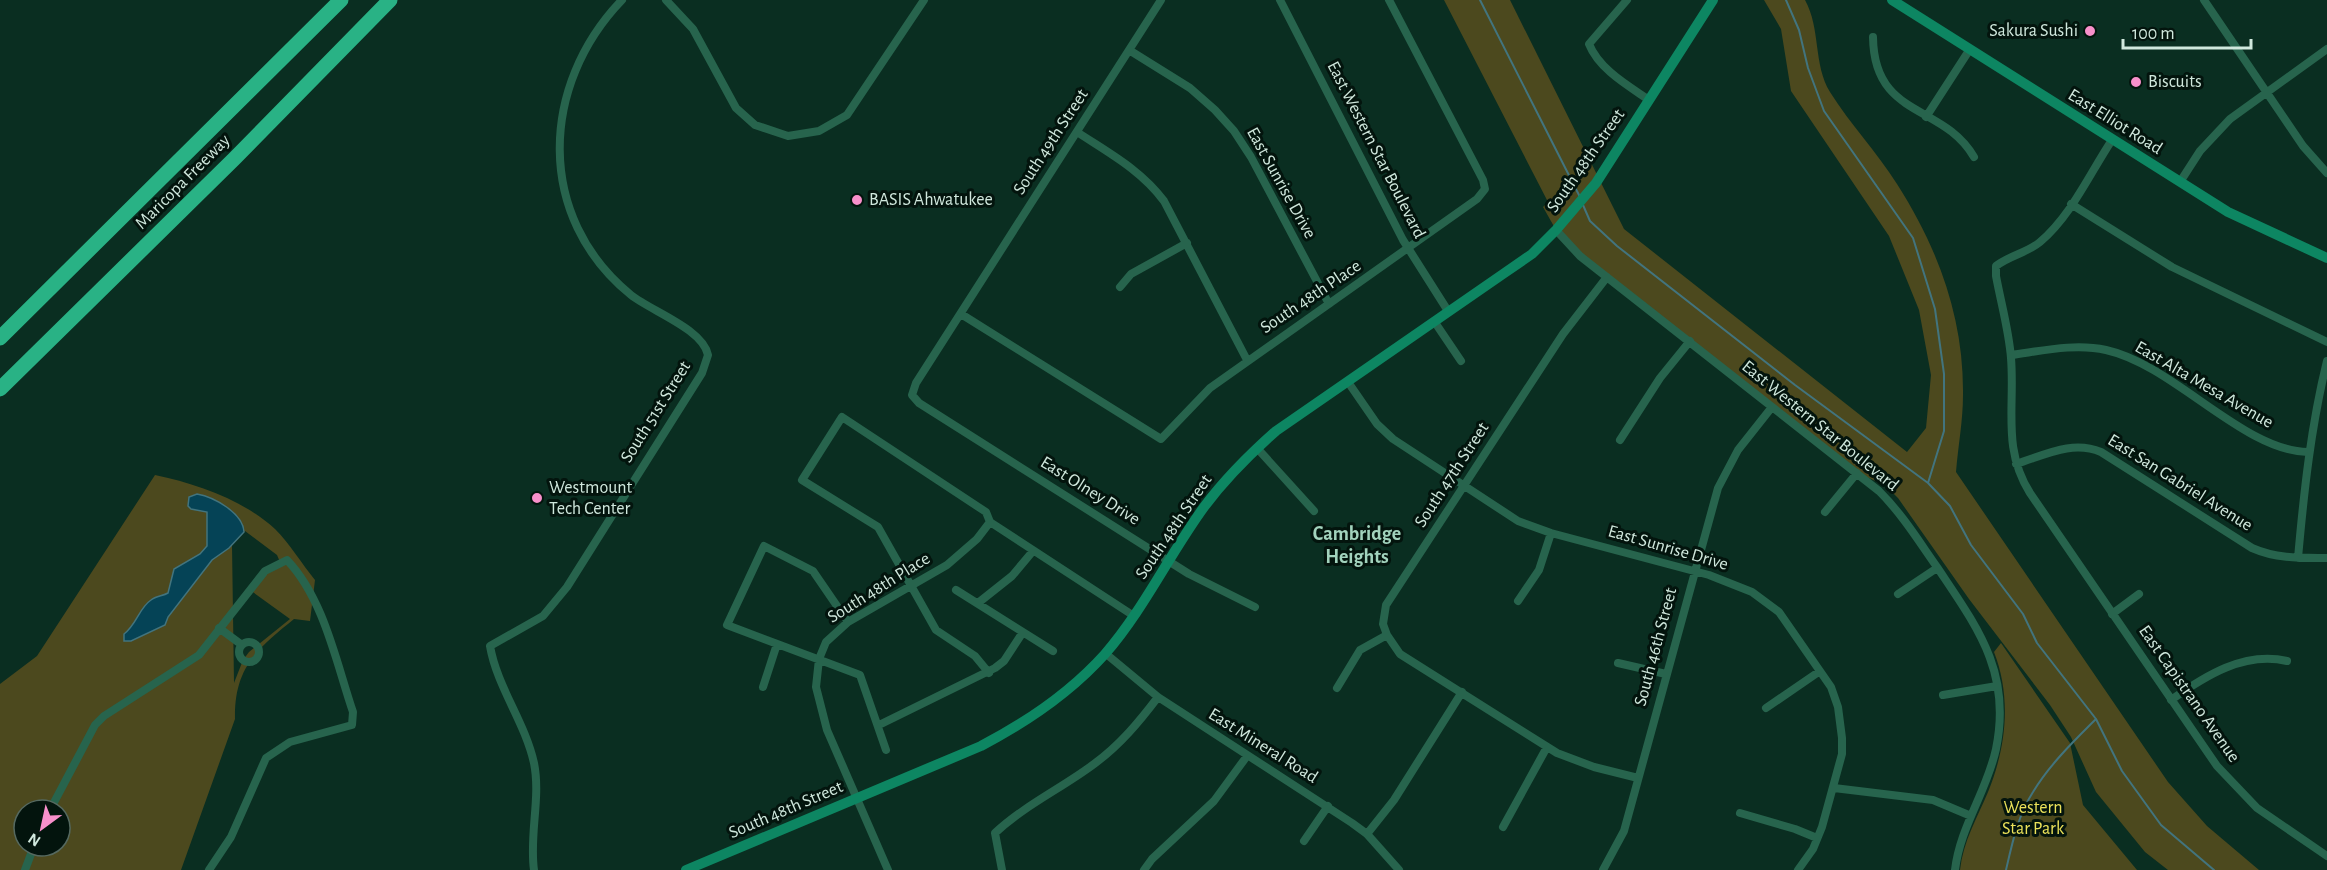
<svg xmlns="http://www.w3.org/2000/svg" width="2327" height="870" font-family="'Alegreya Sans',sans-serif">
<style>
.green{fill:#4c491e;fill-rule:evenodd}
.water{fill:#054356;stroke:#42747e;stroke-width:1.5}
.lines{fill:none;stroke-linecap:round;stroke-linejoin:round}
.stream{stroke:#42747e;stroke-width:2}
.street{stroke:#27644d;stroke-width:8}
.secondary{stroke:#0d8662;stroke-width:10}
.highway{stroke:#29b285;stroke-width:15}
.poi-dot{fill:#f890cb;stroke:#03140d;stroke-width:2}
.labels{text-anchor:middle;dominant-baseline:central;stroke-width:6;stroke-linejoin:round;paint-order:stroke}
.poi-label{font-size:18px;fill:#d0e8dd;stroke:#03140d;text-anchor:start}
.street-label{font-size:18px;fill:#d0e8dd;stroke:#03140d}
.park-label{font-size:18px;fill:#ebe25a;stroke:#03140d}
.neighbourhood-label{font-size:20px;font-weight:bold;fill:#a2d3bd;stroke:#03140d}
</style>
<rect width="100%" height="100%" fill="#0a2e21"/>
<!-- green -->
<path class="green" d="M1444,0H1510L1624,229L1907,452L1926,428L1931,375L1919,310L1889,236L1791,91L1781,29L1764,0H1805C1821,29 1813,64 1830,92C1850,124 1877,152 1897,184C1938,248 1964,318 1963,395C1963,421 1958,446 1956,472L2168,782L2207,826L2259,870H2168L2145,852L2096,792L2071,737L2050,705L1969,599L1898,498L1885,485L1857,473L1580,256L1556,230L1543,207L1548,202Z
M155,475C197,484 242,499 275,529C290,544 302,564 315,580L310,621L294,619C257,649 234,668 235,719L181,870H0V684L37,656ZM245,531L277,555L280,562L250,590L290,619L249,652L243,660L234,683L232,545ZM24,810H60V846H24Z
M2001,643L2070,743L2083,805L2137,870H1960C1963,842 1977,818 1988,792C2006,748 2012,698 1994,652Z"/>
<!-- water -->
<path class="water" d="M197,494C214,497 243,513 244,532L229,548L212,560L168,617L165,625L131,641H124V634C137,624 139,608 151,600C156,596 163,596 168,593L174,569L200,554L207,546V512L191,509L188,506L189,497Z"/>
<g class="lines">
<!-- stream -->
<path class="stream" d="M1480,0L1580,197
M1786,0L1799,30L1808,68L1824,111L1913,238L1935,309L1944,374V431L1928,483
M1583,205L1590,221L1617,246L1795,385L1928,483L1950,506L1971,545L2023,614L2037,643L2096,719L2122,771L2161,825L2214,870
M2006,870C2012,844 2018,815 2033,792C2050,764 2074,741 2096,719"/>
<!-- street -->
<path class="street" d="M666,0L693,29L736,108L755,125L788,136L819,131L847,115L924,0
M1161,0L916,383L912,395L919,403L1189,574L1255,607
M1280,0L1403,240L1448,311
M1627,0L1589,44C1599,69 1627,85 1649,100
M2204,0L2303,146L2327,173
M1873,37C1874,119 1943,103 1974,157
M1129,50L1190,88L1215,110L1234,131L1251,157L1329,304
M1926,117L1970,49
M1077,132C1109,153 1141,170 1164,201L1247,360
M2112,140C2090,173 2071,216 2040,242C2027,253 2010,255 1996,266V276C2001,303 2009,331 2011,358C2015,407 2002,449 2030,493L2217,766L2257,808L2327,856
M2180,182L2200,151L2230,119L2327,49
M2071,204L2172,267L2327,342
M1556,230L1580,256L1879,491C1902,514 1918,540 1937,567C1977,627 2012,672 1996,749C1987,791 1960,827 1955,870
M1120,287L1131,274L1187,243
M961,314L1161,439L1210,388L1477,199L1485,189L1483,180L1389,0
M1434,321L1461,361
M2011,355C2041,351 2075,343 2106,350C2174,365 2243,451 2308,452
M1348,382L1377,424L1393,439L1518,521L1551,533L1709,575L1752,592L1779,612L1831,687L1838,707L1842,738V754L1822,827L1813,849L1798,870
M1620,440L1660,378L1690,341
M1257,448L1314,511
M2016,464C2045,455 2072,440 2101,452L2252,548C2277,559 2301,558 2327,558
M1825,512L1857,473
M990,522L1134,616
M2298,558C2304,491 2311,426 2327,361
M956,590L1053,651
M1898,594L1937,568
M1518,601L1539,570L1551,533
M978,603L1012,576L1033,551
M2112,614L2139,594
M848,622L813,571L764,546L727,625L860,675L886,750
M219,628L242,645
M1387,635L1400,654L1557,753L1594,767L1638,778
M239 652a10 10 0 1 1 20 0a10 10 0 1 1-20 0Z
M1105,653L1158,697L1352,823L1367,834L1399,870
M1618,663L1666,674
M989,673L975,656L936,630L878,527L802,480L842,417L986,512L990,522
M763,687L777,644
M1337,688L1360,650L1387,635L1383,624L1386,605L1563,334L1607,277
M1943,695L1997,686
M2171,700C2205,676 2244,651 2287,661
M1766,708L1820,671
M879,725L995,668L1004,661L1023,632
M1834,788L1933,800L1971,816
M50,810L95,725L104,716L199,655L265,571L287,560C324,599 336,662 353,712L352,725L290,742L266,758L231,837L209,870
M1740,813L1795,829L1817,838
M1503,827L1547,747
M1367,834L1394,800L1462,692
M1304,841L1328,806
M25,870L34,846
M534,870C529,835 541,798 534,763C525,722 497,687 490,646L543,616L567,587L702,373L708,355C703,329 651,311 631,295C535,217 540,85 622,0
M888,870L827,730L816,687L819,659L826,642L848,622L947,565L977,539L990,522
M1002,870L995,833C1025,805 1062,788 1094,764C1120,745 1139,722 1158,697
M1144,870L1152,859L1214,801L1247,756
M1603,870L1624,831L1718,488L1738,450L1772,407"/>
<!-- secondary -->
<path class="secondary" d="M1892,0L2228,212L2327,258
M686,870L981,746C1027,722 1070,693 1105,654C1144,609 1169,555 1204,507C1225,479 1250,454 1276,431L1503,274L1532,254L1556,230L1596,183L1713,0"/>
<!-- highway -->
<path class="highway" d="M0,338L341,0
M0,389L235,158L390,0"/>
</g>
<!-- markers -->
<g class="poi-dot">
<circle cx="2090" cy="31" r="6"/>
<circle cx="2136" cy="82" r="6"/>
<circle cx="857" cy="200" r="6"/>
<circle cx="537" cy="498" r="6"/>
</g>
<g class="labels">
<!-- poi labels -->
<g class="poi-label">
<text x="2078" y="31" text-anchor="end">Sakura Sushi</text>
<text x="2148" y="82">Biscuits</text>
<text x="869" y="200">BASIS Ahwatukee</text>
<text x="549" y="488">Westmount<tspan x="549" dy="21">Tech Center</tspan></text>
</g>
<!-- street labels -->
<g class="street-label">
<text transform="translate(2115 122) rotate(32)">East Elliot Road</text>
<text transform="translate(1051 142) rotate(-57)">South 49th Street</text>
<text transform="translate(1376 150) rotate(63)">East Western Star Boulevard</text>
<text transform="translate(1586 161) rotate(-55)">South 48th Street</text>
<text transform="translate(183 182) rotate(-45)">Maricopa Freeway</text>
<text transform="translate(1281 183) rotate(61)">East Sunrise Drive</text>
<text transform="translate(1311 297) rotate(-34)">South 48th Place</text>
<text transform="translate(2204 385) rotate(30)">East Alta Mesa Avenue</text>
<text transform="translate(656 412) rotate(-58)">South 51st Street</text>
<text transform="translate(1820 426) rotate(39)">East Western Star Boulevard</text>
<text transform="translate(1452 475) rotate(-57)">South 47th Street</text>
<text transform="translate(2180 483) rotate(32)">East San Gabriel Avenue</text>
<text transform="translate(1090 491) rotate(32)">East Olney Drive</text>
<text transform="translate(1174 527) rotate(-56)">South 48th Street</text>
<text transform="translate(1668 548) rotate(16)">East Sunrise Drive</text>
<text transform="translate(879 588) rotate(-32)">South 48th Place</text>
<text transform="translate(1656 647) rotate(-75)">South 46th Street</text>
<text transform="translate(2189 694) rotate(55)">East Capistrano Avenue</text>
<text transform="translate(1263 746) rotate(32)">East Mineral Road</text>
<text transform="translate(786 810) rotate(-23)">South 48th Street</text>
</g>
<!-- park labels -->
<g class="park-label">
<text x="2033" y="808">Western<tspan x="2033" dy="21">Star Park</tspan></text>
</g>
<!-- neighbourhood labels -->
<g class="neighbourhood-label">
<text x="1357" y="534">Cambridge<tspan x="1357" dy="23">Heights</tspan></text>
</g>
</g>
<!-- north arrow -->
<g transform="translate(42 828) rotate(213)"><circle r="28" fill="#03140d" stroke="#556960" stroke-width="1.5"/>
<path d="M0-4.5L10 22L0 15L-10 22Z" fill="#f890cb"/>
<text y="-9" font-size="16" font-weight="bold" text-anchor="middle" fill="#d0e8dd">N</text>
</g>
<!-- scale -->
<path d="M2123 39v9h128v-9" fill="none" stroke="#d0e8dd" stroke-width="3"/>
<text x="2132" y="39" font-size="18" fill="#d0e8dd" stroke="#03140d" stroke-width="4.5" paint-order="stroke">100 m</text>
</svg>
